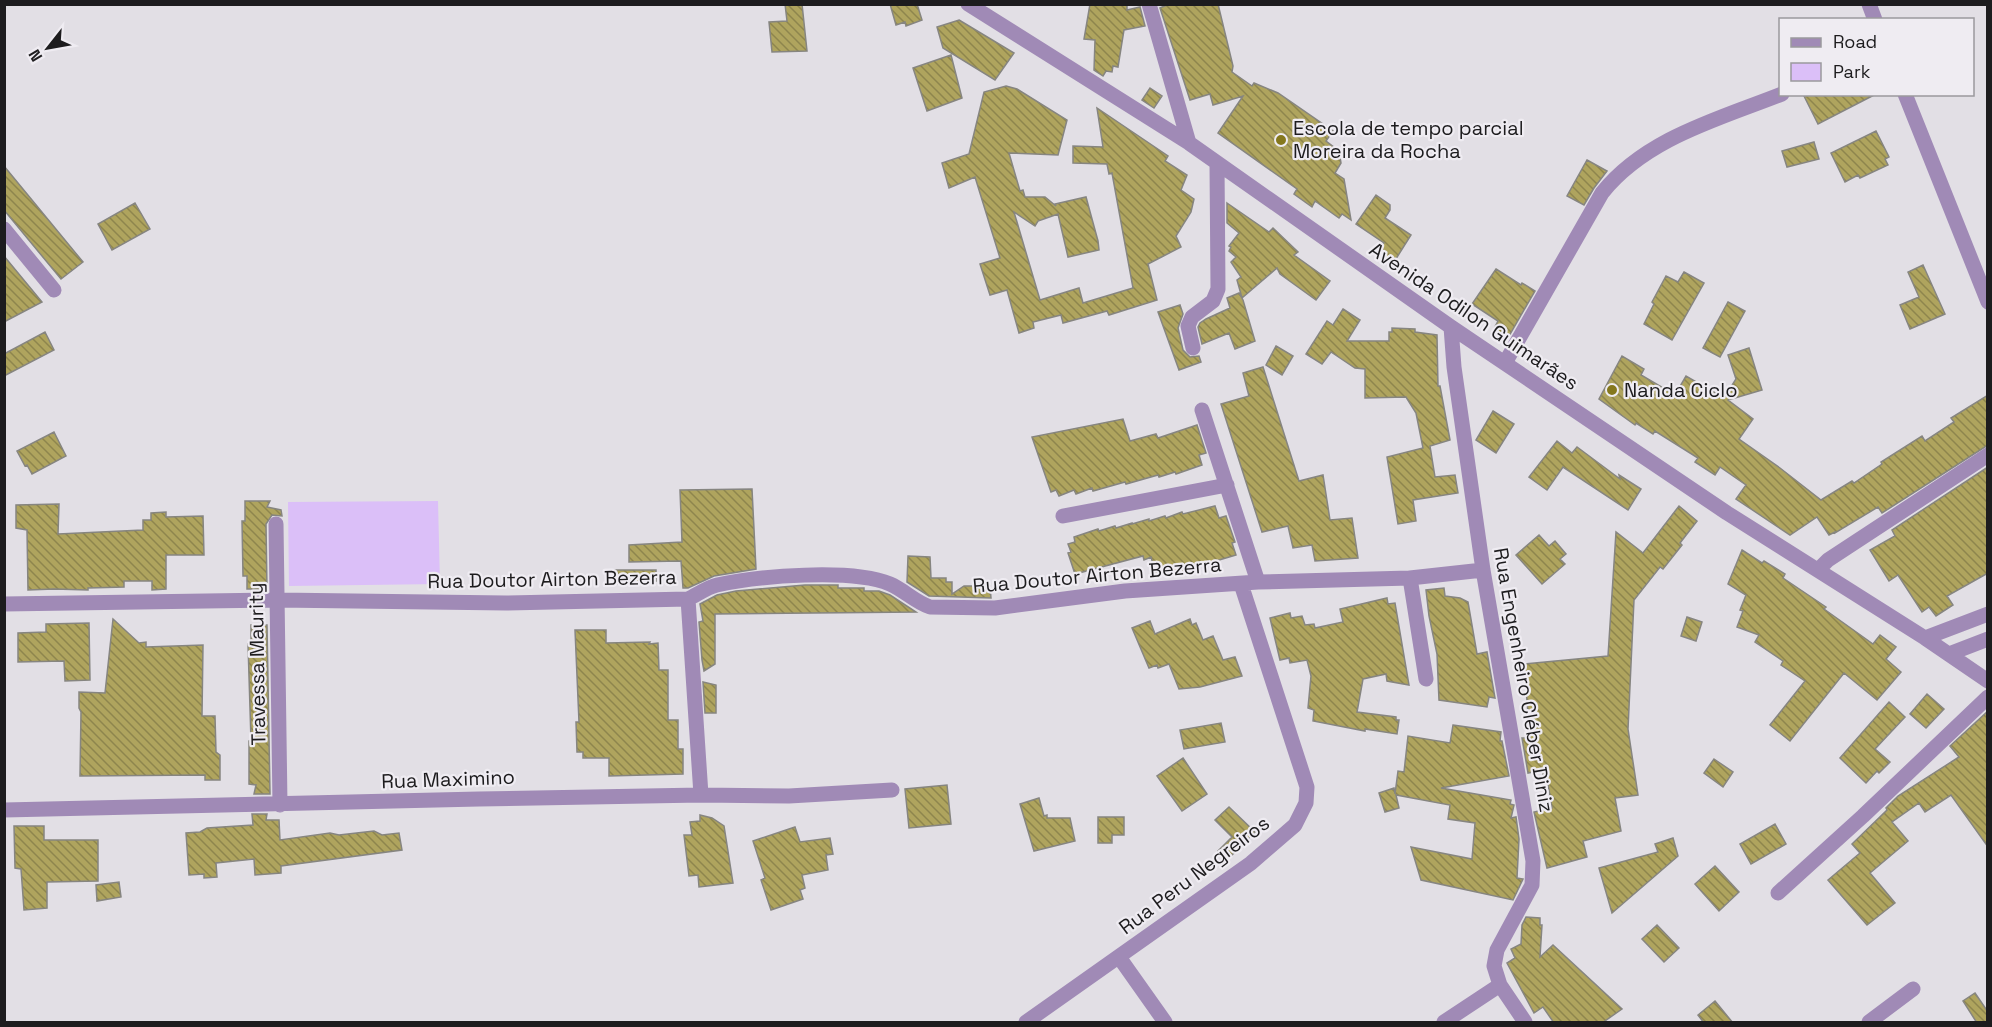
<svg xmlns="http://www.w3.org/2000/svg" width="1992" height="1027" font-family="'Space Grotesk',sans-serif">
<style>
.green{fill:#dbbff8}
.building{fill:url(#building-back-hatch);stroke:#868580;stroke-width:1.5}
.lines{fill:none;stroke-linecap:round;stroke-linejoin:round}
.minor{stroke:#a08ab6;stroke-width:15}
.poi-dot{fill:#85781d;stroke:#efecf2;stroke-width:2}
.labels{text-anchor:middle;dominant-baseline:central;stroke-width:4.5;stroke-linejoin:round;paint-order:stroke}
.poi-label{font-size:20px;fill:#1d1c1e;stroke:#efecf2;text-anchor:start}
.street-label{font-size:20px;fill:#1d1c1e;stroke:#efecf2}
</style>
<defs>
<pattern id="building-back-hatch" width="6" height="6" patternUnits="userSpaceOnUse" patternTransform="scale(1.5)"><rect width="6" height="6" fill="#afa45e"/><path d="M-1 5l2 2M0 0l6 6M5-1l2 2" fill="none" stroke="#8e854d"/></pattern>
</defs>
<rect width="100%" height="100%" fill="#e2dfe5"/>
<!-- green -->
<path class="green" d="M438,501L440,584L289,586L288,502Z"/>
<!-- building -->
<path class="building" d="M785,4H802L807,51L772,52L769,22L787,21Z
M890,4H917L922,20L906,26L905,22L896,25Z
M1090,4H1127V10L1140,7L1145,26L1124,30L1118,67L1113,66L1112,72L1106,71L1103,76L1094,70L1095,40L1084,39Z
M1169,4H1218L1233,66L1232,72L1252,86L1254,83L1278,93L1333,131L1326,141L1339,151L1341,163L1335,173L1344,179L1351,220L1342,214L1339,218L1315,201L1312,207L1294,194L1297,189L1218,133L1243,96L1213,105L1210,94L1190,100L1160,8Z
M959,20L1014,53L995,80L943,48L937,27Z
M951,55L962,98L927,111L913,68Z
M1006,86L1017,89L1067,120L1058,155L1009,153L1020,191L1023,190L1025,197H1045L1056,206L1055,204L1086,197L1098,241L1099,250L1068,257L1058,214L1038,221L1035,226L1014,212L1040,300L1079,288L1083,303L1133,288L1112,173L1109,174L1107,164L1073,163V146L1103,147L1097,108L1168,156L1165,161L1187,175L1181,190L1194,199L1191,212L1176,236L1181,247L1148,264L1157,300L1109,315L1107,311L1063,323L1061,315L1033,322L1034,328L1019,333L1007,290L990,295L980,264L1000,258L975,177L949,188L942,163L969,154L984,92Z
M1150,88L1162,96L1154,108L1142,100Z
M1803,94H1876L1818,124Z
M1876,131L1889,157L1885,159L1888,165L1860,178L1858,175L1845,182L1831,153Z
M1814,142L1819,159L1787,167L1782,151Z
M1587,160L1607,171L1594,188L1584,205L1567,196Z
M4,166L83,262L61,279L4,210Z
M1376,195L1390,205V210L1385,218L1411,235L1394,262L1378,251L1384,243L1356,224Z
M135,203L150,229L112,250L98,224Z
M1227,203L1269,232L1273,228L1298,252L1294,255L1330,281L1316,300L1280,274L1277,268L1242,298L1237,280L1241,277L1231,262L1236,257L1229,251L1231,247L1229,246L1239,233L1227,223Z
M4,256L42,302L4,322Z
M1923,265L1945,314L1910,329L1900,305L1919,297L1908,272Z
M1496,269L1521,285L1522,283L1535,291L1505,343L1491,334L1498,321L1472,304Z
M1684,272L1704,283L1672,340L1644,324L1654,304L1652,302L1666,276L1678,282Z
M1239,293L1243,300L1255,341L1235,349L1229,333L1202,344L1198,327L1200,323L1206,319L1230,308L1227,298Z
M1728,302L1745,311L1720,357L1703,348Z
M1180,305L1183,314L1178,328L1183,350L1190,357L1199,356L1201,362L1179,370L1158,312Z
M1343,309L1360,320L1347,341H1389V332H1392V328L1415,329V332L1437,335L1438,386H1440L1450,440L1430,446L1435,477L1455,475L1458,493L1413,500L1416,521L1398,524L1387,457L1423,448L1416,413L1406,397L1365,398V369L1355,368L1331,352L1322,364L1306,354L1327,321L1333,325Z
M45,332L54,350L4,376V354Z
M1276,346L1293,356L1282,375L1266,365Z
M1749,348L1762,390L1728,400L1753,419L1739,439L1780,468L1821,500L1852,481L1854,483L1882,464L1881,462L1922,436L1925,441L1954,422L1951,418L1988,395V445L1882,513L1878,507L1835,533V532L1829,535L1817,517L1790,535L1736,499L1746,485L1720,467L1715,475L1695,462L1698,458L1655,431L1653,434L1636,423L1635,425L1599,399L1622,356L1644,369L1641,375L1675,395L1686,376L1724,398L1736,379L1728,355Z
M1263,367L1299,481L1323,475L1330,520L1352,518L1358,558L1315,561L1312,545L1293,548L1288,526L1262,532L1221,404L1249,396L1243,373Z
M1493,411L1514,424L1496,453L1476,440Z
M1123,419L1130,441L1156,434L1158,438L1197,425L1206,453L1199,455L1202,465L1176,474L1175,472L1159,477L1158,475L1126,484L1125,482L1093,491L1092,488L1076,494L1074,490L1059,496L1056,490L1051,492L1032,437Z
M54,432L66,456L32,474L27,465L25,466L17,451Z
M1557,441L1572,453L1577,447L1620,479L1619,475L1641,489L1628,510L1563,467L1547,490L1529,477Z
M1988,467V573L1947,596L1953,605L1936,616L1929,607L1922,612L1898,575L1889,581L1870,550L1895,536L1892,530Z
M752,489L756,569L714,576L688,588H683L681,561L629,562V545L682,542L680,490Z
M245,501H270L267,507L281,510L282,516L272,515L266,524L267,589H247V576H243L242,521H245Z
M59,504L58,534L143,530V520H151V513L166,512V517L203,516L204,555H166V589L152,590V581H124V587L88,588V590L54,589L28,590L27,530L16,528V505Z
M1215,506L1219,518L1226,516L1235,542L1232,543L1236,555L1199,566L1200,570L1156,574L1151,557L1144,560L1143,556L1075,574L1068,553L1071,552L1068,544L1075,542L1074,537L1098,529L1099,531L1115,526L1116,528L1132,523V524L1149,519V521L1165,516L1166,518L1182,512L1183,514Z
M1679,506L1697,521L1680,543L1682,545L1663,569L1660,567L1634,600L1628,729L1638,795L1615,798L1621,831L1583,841L1587,857L1547,868L1534,812L1552,808L1547,778H1544L1542,770L1528,773L1522,738H1530L1524,664L1608,656L1616,532L1643,553Z
M1539,535L1549,546L1555,541L1566,554L1560,559L1565,564L1542,584L1516,555Z
M1742,550L1762,563L1764,561L1785,574L1783,578L1826,607L1824,609L1873,644L1880,635L1896,647L1886,659L1901,672L1877,700L1844,673L1790,741L1770,725L1805,681L1781,665L1783,661L1755,642L1759,635L1737,627L1743,611L1740,610L1746,595L1728,584Z
M908,556L930,557L931,578H946V582H952V594L964,586H990L991,598L929,596L907,582Z
M613,570H656V581L613,584Z
M805,585H838V588H864V591H879L890,595L916,612L715,614V664L704,671L702,660L699,622L703,621L700,604L717,595L736,591Z
M1444,588L1445,596L1460,598L1468,602L1477,654L1487,652L1495,698L1489,697L1487,707L1439,700L1437,654L1429,616L1426,590Z
M1387,598L1388,604L1395,603L1409,685L1387,681L1386,674L1363,679L1357,712L1396,717V720H1399L1397,734L1365,729V731L1313,721L1314,710L1308,708L1311,676L1307,660L1290,663L1289,658L1280,660L1270,618L1290,613L1291,618L1302,616L1305,625L1314,624L1315,628L1343,622L1340,609Z
M1687,617L1702,622L1696,641L1681,636Z
M113,619L139,643L146,642V647L203,645L202,716H215L216,752L220,755V780H205V775L80,776L81,712L79,708V692L105,693Z
M1190,619L1192,625L1196,623L1203,640L1213,636L1223,660L1235,657L1242,676L1200,687L1179,689L1169,664L1158,668L1157,665L1149,668L1132,628L1150,621L1155,634Z
M89,623L90,680L65,681L64,661L18,662V633L46,632V624Z
M251,625H267L270,794H254L256,785L249,784V741L251,740L248,644H251Z
M575,630H606V643L650,642L649,644L658,643L659,670H668V720H678V749H683V774L609,776V758H583V752H577L576,722H579Z
M703,682L716,685V713H705Z
M1927,694L1944,709L1926,728L1910,714Z
M1889,702L1905,717L1875,749L1890,762L1879,773L1877,771L1866,783L1840,758Z
M1988,711V847L1951,795L1925,812L1919,803L1892,822L1908,841L1870,873L1895,903L1867,925L1828,880L1860,853L1852,844L1887,810L1886,808L1898,796L1959,757L1950,746Z
M1221,723L1225,742L1184,749L1180,730Z
M1453,725L1501,732L1500,741H1502L1509,776L1441,788L1511,800L1510,804L1514,805L1511,818L1516,817L1519,839L1517,878L1523,879L1513,900L1421,880L1411,847L1472,859L1475,823L1448,819L1450,805L1396,795L1399,808L1385,812L1379,793L1394,788L1395,794L1398,771L1404,772L1408,736L1450,743Z
M1183,758L1207,794L1182,811L1157,776Z
M1714,759L1733,772L1723,787L1704,773Z
M947,785L951,824L909,828L905,789Z
M1039,798L1044,816L1047,815V818H1070L1075,841L1034,851L1020,804Z
M1229,807L1255,832L1227,860L1218,851L1232,837L1215,820Z
M252,814H267L266,820H279L280,840L330,833L339,835L374,831L382,835L399,833L402,850L281,866V873L255,875L254,859L216,863L217,877L204,878V874L189,875L186,833L200,832L207,828L253,825Z
M700,815L712,818L724,826L733,883L699,887L698,875L689,876L684,835H692L690,822L700,821Z
M1098,817H1124V835H1112V843H1098Z
M1775,824L1786,844L1751,864L1740,844Z
M14,826H44V840H98V881L47,882V908L24,910L21,869L15,868Z
M795,827L800,842L830,838L833,854L826,855L828,870L802,875L805,888L800,890L803,899L771,910L761,880L765,878L753,841Z
M1673,838L1678,856L1612,913L1599,868L1658,852L1655,844Z
M1715,866L1739,892L1719,911L1695,884Z
M119,882L121,897L97,901L96,885Z
M1526,917L1540,918V925H1542L1540,957L1553,945L1622,1009L1602,1023H1554L1543,1007L1534,1013L1507,963L1515,958L1511,949L1521,944L1522,925Z
M1657,925L1679,948L1664,962L1642,939Z
M1975,993L1988,1012V1023H1977L1963,1001Z
M1715,1001L1733,1023H1704L1698,1015Z"/>
<g class="lines">
<!-- minor -->
<path class="minor" d="M968,4L1189,143L1451,327L1727,513L1925,638L1988,681
M1149,4L1189,143
M1869,4L1875,20
M1905,94L1988,302
M4,229L54,290
M1451,327L1454,367L1483,570L1533,861L1532,885L1497,950L1494,966L1500,985L1525,1022
M1193,348L1188,326L1192,317L1213,301L1218,289L1217,164
M1505,363L1602,193C1646,138 1719,119 1782,94
M1202,410L1258,582
M1063,516L1227,485
M276,524L280,805
M1818,570L1828,560L1988,455
M1410,578L1426,679
M688,599L701,795
M4,604L278,600L506,603L688,599C698,594 708,587 717,585C759,576 851,568 890,584C904,590 915,602 930,607L995,608L1125,591L1258,582L1410,578L1483,570
M1925,638L1988,614
M1949,654L1988,639
M4,810L479,799L701,795L789,796L892,790
M1778,893L1863,816L1988,697
M1119,957L1165,1022
M1026,1022L1251,863L1295,825L1306,803L1307,787L1241,584
M1444,1022L1500,985
M1869,1022L1913,989"/>
</g>
<!-- markers -->
<g class="poi-dot">
<circle cx="1281" cy="140" r="6"/>
<circle cx="1612" cy="390" r="6"/>
</g>
<g class="labels">
<!-- poi labels -->
<g class="poi-label">
<text x="1293" y="128">Escola de tempo parcial<tspan x="1293" dy="23">Moreira da Rocha</tspan></text>
<text x="1624" y="390">Nanda Ciclo</text>
</g>
<!-- street labels -->
<g class="street-label">
<text transform="translate(1474 316) rotate(34)">Avenida Odilon Guimarães</text>
<text transform="translate(1097 575) rotate(-5)">Rua Doutor Airton Bezerra</text>
<text transform="translate(552 579) rotate(-1)">Rua Doutor Airton Bezerra</text>
<text transform="translate(257 664) rotate(-91)">Travessa Maurity</text>
<text transform="translate(1524 680) rotate(80)">Rua Engenheiro Cléber Diniz</text>
<text transform="translate(448 779) rotate(-2)">Rua Maximino</text>
<text transform="translate(1194 875) rotate(-37)">Rua Peru Negreiros</text>
</g>
</g>
<!-- border -->
<rect width="1992" height="1027" fill="none" stroke="#1d1c1e" stroke-width="12"/>
<!-- legend -->
<rect x="1779" y="18" width="195" height="78" fill="#efecf2" stroke="#9b999d" stroke-width="1.5"/>
<rect x="1791" y="38" width="30" height="9" fill="#a08ab6" stroke="#9b999d" stroke-width="1.5"/>
<text x="1833" y="48" font-size="18" fill="#1d1c1e">Road</text>
<rect x="1791" y="63" width="30" height="18" fill="#dbbff8" stroke="#9b999d" stroke-width="1.5"/>
<text x="1833" y="78" font-size="18" fill="#1d1c1e">Park</text>
<!-- north arrow -->
<g transform="translate(48 48) rotate(239)" stroke="#efecf2" stroke-width="4.5" paint-order="stroke">
<path d="M0-4.5L10 22L0 15L-10 22Z" fill="#1d1c1e"/>
<text y="-9" font-size="16" font-weight="bold" text-anchor="middle" fill="#1d1c1e">N</text>
</g>
</svg>
